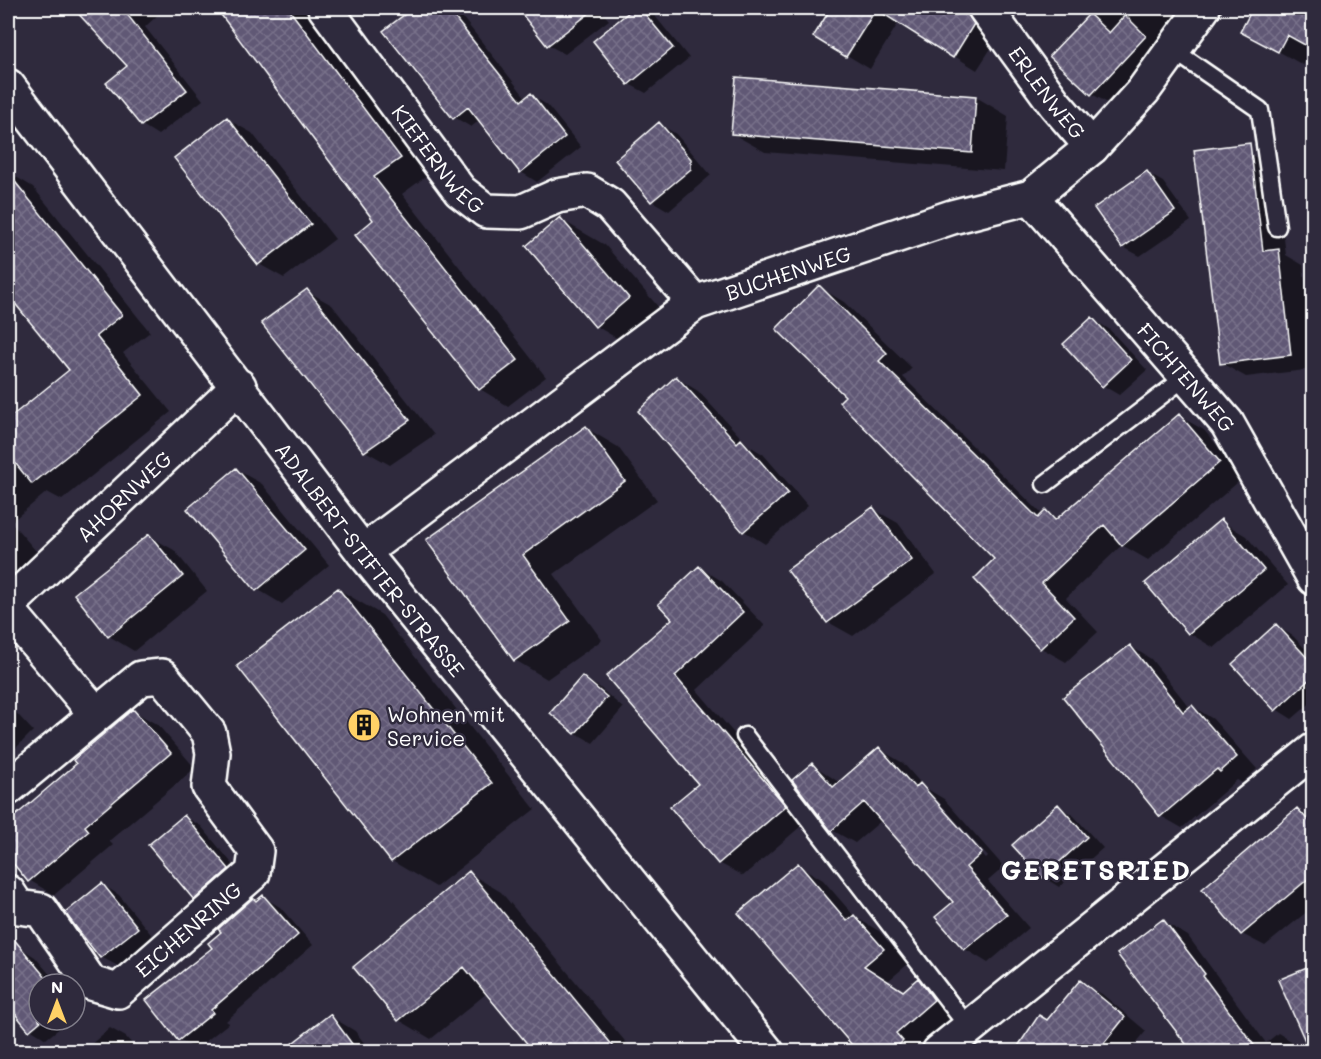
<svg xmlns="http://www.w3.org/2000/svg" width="1321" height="1059" font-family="Mali,sans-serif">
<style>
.shadow{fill:#0007;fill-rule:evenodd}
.building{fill:url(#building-cross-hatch);stroke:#fff;stroke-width:1.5}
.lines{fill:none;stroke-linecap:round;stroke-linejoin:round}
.lane-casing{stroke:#fff;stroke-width:21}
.street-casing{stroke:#fff;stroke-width:38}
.secondary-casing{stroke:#fff;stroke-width:38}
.lane{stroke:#2f2a3d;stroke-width:16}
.street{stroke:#2f2a3d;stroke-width:33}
.secondary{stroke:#2f2a3d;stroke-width:33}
.labels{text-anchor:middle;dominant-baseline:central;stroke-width:5;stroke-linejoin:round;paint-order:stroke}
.street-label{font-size:21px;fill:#fff;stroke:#2f2a3d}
.poi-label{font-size:21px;fill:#fff;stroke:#2f2a3d;text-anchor:start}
.district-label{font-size:27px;font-weight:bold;letter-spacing:1.5px;fill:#fff;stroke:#2f2a3d}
</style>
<defs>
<pattern id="building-cross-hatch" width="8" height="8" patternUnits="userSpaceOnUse" patternTransform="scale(1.5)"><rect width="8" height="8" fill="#605875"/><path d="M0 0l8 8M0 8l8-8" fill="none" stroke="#78718a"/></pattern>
</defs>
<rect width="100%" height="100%" fill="#2f2a3d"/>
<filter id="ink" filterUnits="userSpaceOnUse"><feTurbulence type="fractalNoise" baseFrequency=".0167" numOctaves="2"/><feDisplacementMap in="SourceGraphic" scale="12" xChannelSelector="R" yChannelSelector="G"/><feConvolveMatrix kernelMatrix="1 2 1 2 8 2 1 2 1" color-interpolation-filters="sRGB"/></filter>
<g filter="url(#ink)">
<!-- shadow -->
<path class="shadow" d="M15,8H35L32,10Z
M75,8H158L162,11L145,27L203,100L158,135L142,125L129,66Z
M218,8H304L428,175L402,194L546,377L508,406L480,389L376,220Z
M415,8H455L526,98L531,95L547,105L581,147L537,182L521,172L480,120L471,127L454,117L385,31Z
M518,8H598L609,20L565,54L548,45Z
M637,8L655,16L689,58L646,93L629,84L595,42Z
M833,8H963L990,24L997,39L977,70L899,22L870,69L815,36Z
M1097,8H1187L1164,47L1111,105L1092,94L1051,56Z
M1255,8H1314V49L1303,65L1242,31Z
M737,79L976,97L1008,116L1004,171L765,152L733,134Z
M227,119L252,133L335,239L284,278L259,264Z
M659,124L676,134L711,175L669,211L652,201Z
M1237,146L1262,161L1277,180L1286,255L1303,265L1314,369L1246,377L1221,363Z
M8,172L33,187L150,332L123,353L171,412L62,500L47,492L11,522L42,558L8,588V421L71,370L8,292Z
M1147,173L1163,182L1191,221L1140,256L1123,247Z
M560,219L605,245L673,324L640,352L596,326Z
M819,287L844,302L912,368L903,377L1043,515L1046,512L1058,519L1179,416L1204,430L1244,477L1148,560L1122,545L1066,598L1098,632L1066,662L1041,648L997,559L847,396Z
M307,291L332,305L434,435L390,465L365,451Z
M1092,319L1109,329L1147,370L1119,395L1102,385Z
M677,378L698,391L748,445L763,454L808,506L765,544L744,531Z
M586,428L618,447L657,500L554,574L602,640L547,679L515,660L428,541Z
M237,470L262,484L329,565L282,604L257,589Z
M873,509L898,523L936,574L853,636L828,622Z
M1221,521L1246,536L1288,585L1214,648L1189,633Z
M149,536L174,550L207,591L134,651L109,636L76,594Z
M699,567L722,581L765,626L697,690L808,820L743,876L719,863L700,784L608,676L675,620Z
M338,589L382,615L535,809L436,887L392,861Z
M1276,626L1293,636L1314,658V700L1292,719L1276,709Z
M1130,646L1151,659L1190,708L1192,706L1213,719L1257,769L1242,783L1237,780L1182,828L1161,816Z
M582,678L599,687L623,708L593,743L576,733L552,713Z
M8,704L33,731L8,756Z
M133,711L158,725L195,768L109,841L113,845L54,895L29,880L8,855V824L78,764Z
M879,749L903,763L924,787L944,799L1004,867L988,881L1029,928L988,963L965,949L938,917L956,902L882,820L855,843L832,830L812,764L840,783ZM932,799H936L988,857L986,859Z
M1058,806L1074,816L1103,848L1059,887L1043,877Z
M1298,810L1314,819V906L1265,946L1242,934Z
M185,817L201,826L245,879L212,908L195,899Z
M798,865L823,880L855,917L879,931L908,964L888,981L905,992L918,980L943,995L958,1015L920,1048L923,1052H860Z
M469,873L501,892L634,1052H536L487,993L431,1039L399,1020Z
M103,885L119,895L154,938L118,966L101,957Z
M263,897L280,907L313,945L226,1021L229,1023L196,1049L179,1040L214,948L254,899L258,902Z
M1163,921L1188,936L1266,1043L1278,1033L1296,1044L1303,1052H1194Z
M19,947L35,957L58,984H39V1020H70L46,1039L30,1029L8,1003V956Z
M1080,982L1102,994L1146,1031L1129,1052H1015L1048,1022Z
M75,1004L81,1011L75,1016Z
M330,1016L355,1031L371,1052H284Z
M110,1028L126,1037L139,1052H82Z"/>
<!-- building -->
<path class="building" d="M73,8H122L187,90L141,126L106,83L127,66Z
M216,8H288L401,158L374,177L518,360L479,390L355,235L373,220Z
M413,8H447L521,101L531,93L565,137L520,173L468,107L453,119L383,31Z
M517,8H596L547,46Z
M634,8H640L673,48L628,85L593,41Z
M831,8H964L974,24L953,58L876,9L846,57L813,37Z
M1253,8H1314V50L1287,35L1278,52L1240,32Z
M1089,14L1109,33L1125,15L1146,36L1091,95L1049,56Z
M736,77L976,96L972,153L731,134Z
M227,117L311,224L258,265L174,158Z
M659,122L691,159V169L651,202L615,160Z
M1250,143L1263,251L1279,249L1291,355L1220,364L1194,150Z
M1147,171L1175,211L1122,248L1094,208Z
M8,173L122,315L96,336L143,395L32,484L8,454V419L69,370L8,295Z
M560,217L629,298L595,327L526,246Z
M819,285L887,353L879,361L1038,518L1046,510L1055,520L1179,414L1220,462L1122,546L1104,525L1042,583L1074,617L1040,649L974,579L994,559L839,402L845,396L776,329Z
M307,289L410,420L364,452L261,323Z
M1092,317L1131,360L1102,387L1063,344Z
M676,376L737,443L741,439L788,493L743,532L638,411Z
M586,426L625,481L523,555L570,621L514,661L426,540Z
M236,468L305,550L256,591L187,509Z
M873,507L912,560L827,623L787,570Z
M1221,519L1264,570L1188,634L1145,583Z
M149,534L183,576L108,637L74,594Z
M699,566L743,612L675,676L786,806L718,864L670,807L698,784L606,676L672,619L658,604Z
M338,588L492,783L391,862L237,666Z
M1276,624L1314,665V675L1275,711L1232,664Z
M1130,645L1183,712L1192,705L1237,757L1220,772L1217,769L1160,817L1063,697Z
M582,676L607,697L575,734L550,713Z
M133,709L171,753L85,826L89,831L28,882L8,857V822L76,764L73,760Z
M879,747L915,788L920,783L982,853L966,867L1007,915L964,950L935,917L953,902L864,802L831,831L792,780L812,763L833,787Z
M1058,804L1087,837L1042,878L1012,845Z
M1297,808L1314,827V874L1241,935L1202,889Z
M184,815L229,869L194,900L148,845Z
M798,863L847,921L854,915L884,949L864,966L903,991L918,978L934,1000L896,1033L903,1041L892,1052H858L738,913Z
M469,871L618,1052H534L464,967L398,1021L353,967Z
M102,883L138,928L100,958L65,913Z
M263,895L298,935L211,1010L213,1013L178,1041L146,1000L212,948L208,943L221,932L218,929L253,898L256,901Z
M1163,919L1205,974L1203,976L1259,1052H1192L1117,954Z
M8,932L51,984H39V1020H42L29,1031L8,1005Z
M1314,965V1052H1310L1278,980Z
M1080,980L1125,1017L1097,1052H1014L1039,1015L1047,1020Z
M330,1014L358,1052H281Z"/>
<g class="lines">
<!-- lane casing -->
<g class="lane-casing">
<path id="lane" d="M1173,50L1260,110L1277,227
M1045,484L1187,376
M745,736L969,1028"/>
</g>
<!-- street casing -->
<g class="street-casing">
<g id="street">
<path id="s1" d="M325,8L460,191L486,211L521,212L557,196L587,191L610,205L695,303"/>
<path id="s2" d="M985,8L1055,104L1092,147"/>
<path id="s3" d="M1031,197L1227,423L1314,578"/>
<path id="s4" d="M363,552L695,303L952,217L1031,197L1092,147L1143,91L1203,8"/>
<path id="s5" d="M8,605L239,386"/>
<path d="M8,610L96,714"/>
<path d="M8,788L141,678L162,676L209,733L213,753L209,787L256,851L253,873L118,991L91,983L41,910L18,907L8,892"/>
<path d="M939,1052L1314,750"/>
</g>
</g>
<!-- secondary casing -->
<g class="secondary-casing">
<g id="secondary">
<path id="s6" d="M8,86L363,552L767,1052"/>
</g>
</g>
<!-- lane -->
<use href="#lane" class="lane"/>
<!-- street -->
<use href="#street" class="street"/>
<!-- secondary -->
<use href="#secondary" class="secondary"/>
</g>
</g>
<!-- icons -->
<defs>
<g id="building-disc" transform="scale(1.725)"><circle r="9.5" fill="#ffd166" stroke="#2f2a3d"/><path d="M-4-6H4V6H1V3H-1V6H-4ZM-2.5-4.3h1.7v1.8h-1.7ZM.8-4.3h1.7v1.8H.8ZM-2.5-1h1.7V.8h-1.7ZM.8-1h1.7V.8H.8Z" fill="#111"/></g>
</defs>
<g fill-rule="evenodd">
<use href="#building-disc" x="364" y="725"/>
</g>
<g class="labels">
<!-- street labels -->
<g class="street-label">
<text stroke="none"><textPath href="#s2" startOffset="105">ERLENWEG</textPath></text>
<text stroke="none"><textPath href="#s1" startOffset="189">KIEFERNWEG</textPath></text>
<text stroke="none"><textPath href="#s4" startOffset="513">BUCHENWEG</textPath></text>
<text stroke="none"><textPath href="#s3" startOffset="238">FICHTENWEG</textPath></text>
<text stroke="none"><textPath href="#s5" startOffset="159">AHORNWEG</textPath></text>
<text stroke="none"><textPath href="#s6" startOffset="596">ADALBERT-STIFTER-STRASSE</textPath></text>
<text transform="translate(188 929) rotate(-41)">EICHENRING</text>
</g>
<!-- poi labels -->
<g class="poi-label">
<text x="387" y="713">Wohnen mit<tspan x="387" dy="24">Service</tspan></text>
</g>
<!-- district labels -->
<g class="district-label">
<text x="1096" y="869">GERETSRIED</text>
</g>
</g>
<!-- margin -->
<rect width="1321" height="1059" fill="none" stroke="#2f2a3d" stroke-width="30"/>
<rect x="15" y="15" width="1291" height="1029" fill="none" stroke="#fff" stroke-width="2" filter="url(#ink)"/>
<!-- north arrow -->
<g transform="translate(57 1002)"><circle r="28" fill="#2f2a3d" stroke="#827f8b" stroke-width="1.5"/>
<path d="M0-4.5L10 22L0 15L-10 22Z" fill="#ffd166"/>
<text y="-9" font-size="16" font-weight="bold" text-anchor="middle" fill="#ffffff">N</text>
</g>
</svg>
